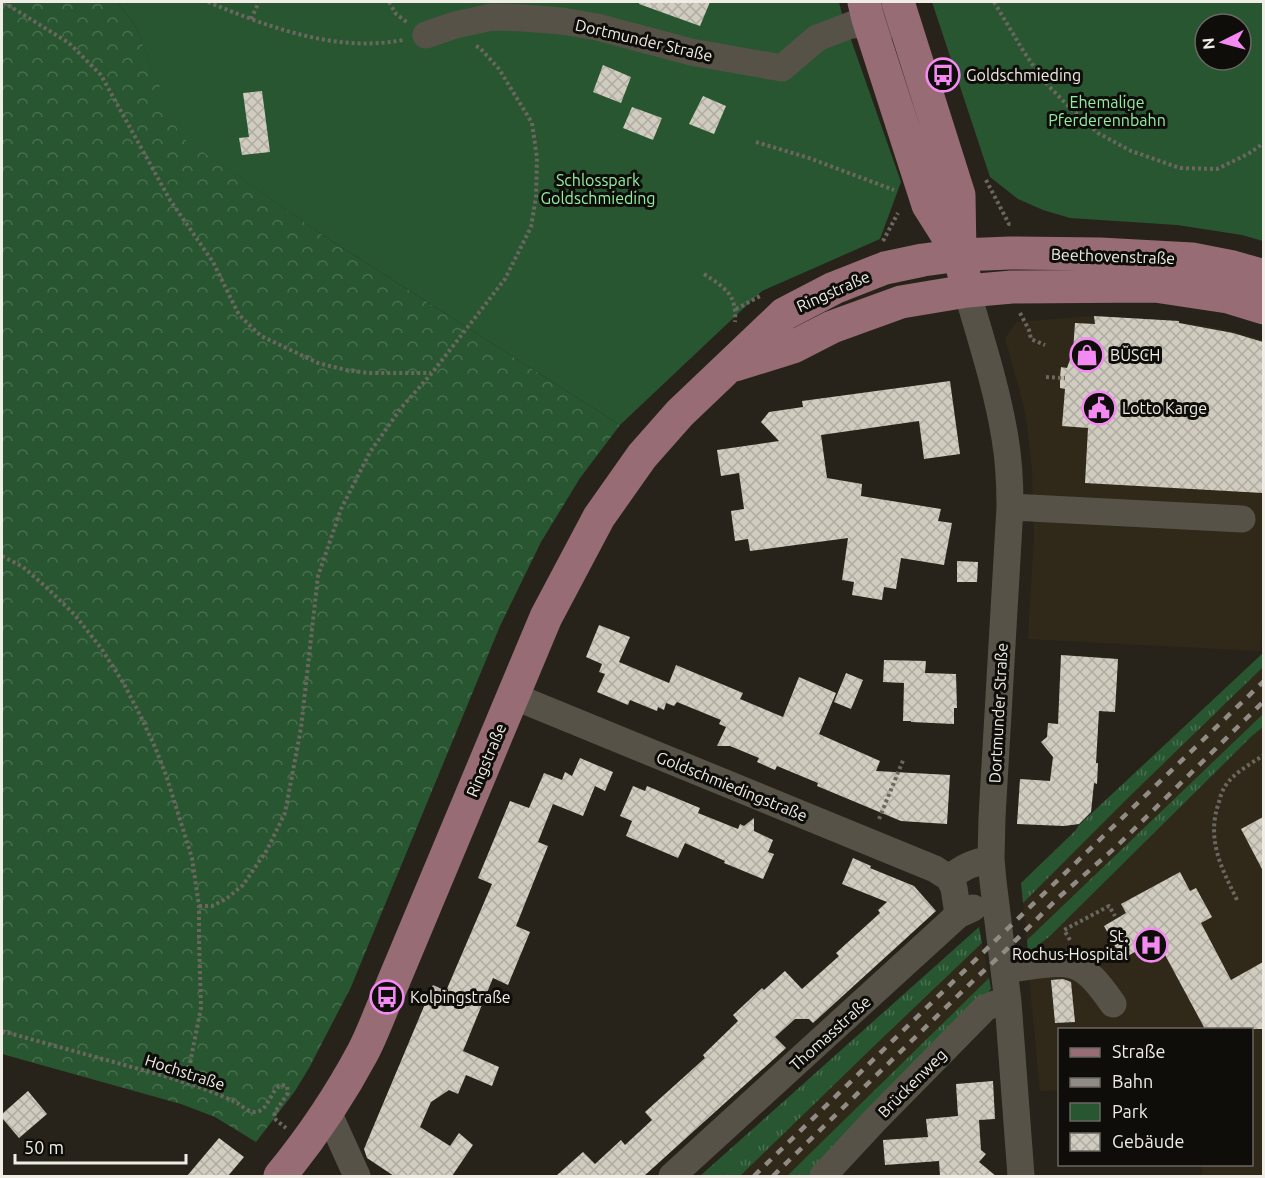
<svg xmlns="http://www.w3.org/2000/svg" width="1265" height="1178" font-family="Ubuntu,sans-serif">
<style>
.built{fill:#30291a}
.grass{fill:url(#grass-tufts)}
.forest{fill:url(#forest-crowns)}
.green{fill:#285631;fill-rule:evenodd}
.building{fill:url(#building-cross-hatch)}
.lines{fill:none;stroke-linecap:round;stroke-linejoin:round}
.path{stroke:#6b675f;stroke-width:4;stroke-dasharray:3 3;stroke-linecap:butt}
.minor{stroke:#575248;stroke-width:27}
.major{stroke:#986c74;stroke-width:33}
.rail{stroke:#908c85;stroke-width:4.5;stroke-dasharray:8 8;stroke-linecap:butt}
.labels{text-anchor:middle;dominant-baseline:central;stroke-width:6;stroke-linejoin:round;paint-order:stroke}
.street-label{font-size:16px;fill:#efede6;stroke:#0f0d09}
.poi-label{font-size:16px;fill:#efede6;stroke:#0f0d09;text-anchor:start}
.park-label{font-size:16px;fill:#92eda1;stroke:#0f0d09}
</style>
<defs>
<pattern id="grass-tufts" width="24" height="20" patternUnits="userSpaceOnUse" patternTransform="scale(1.5)"><rect width="24" height="20" fill="#285631"/><path d="M3 7l-1-3M5 7V3M7 7l1-3M15 17l-1-3M17 17v-4M19 17l1-3" fill="none" stroke="#486f4f"/></pattern>
<pattern id="forest-crowns" width="20" height="18" patternUnits="userSpaceOnUse" patternTransform="scale(1.5)"><rect width="20" height="18" fill="#285631"/><path d="M2 6a3 3 0 1 1 6 0M12 15a3 3 0 1 1 6 0" fill="none" stroke="#486f4f"/></pattern>
<pattern id="building-cross-hatch" width="8" height="8" patternUnits="userSpaceOnUse" patternTransform="scale(1.5)"><rect width="8" height="8" fill="#d1ccc0"/><path d="M0 0l8 8M0 8l8-8" fill="none" stroke="#afaba1"/></pattern>
</defs>
<rect width="100%" height="100%" fill="#28231a"/>
<!-- built -->
<path class="built" d="M1094,316L1167,320L1223,329L1263,340L1264,604L1260,651L1028,639L1034,538L1032,469L1027,425L1023,403L1005,338L1017,322Z
M1263,667V714L1027,940L1023,903L1128,798Z
M1263,727V1176H1202V1165L1252,1164V1030H1060L1059,1090L1040,1091L1027,954L1049,937L1253,735Z
M982,943L989,978L787,1176H740L872,1048Z"/>
<!-- grass -->
<path class="grass" d="M1263,653V667L1128,798L1023,903L1021,883L1075,831L1079,825Z
M1263,714V727L1253,735L1049,937L1028,953L1027,940Z
M979,927L982,943L872,1048L740,1176H700Z
M989,978L991,989L815,1176H787Z"/>
<!-- forest -->
<path class="forest" d="M2,2H116L134,23L181,136L327,238L620,425L580,478L541,542L500,626L351,987L309,1068L295,1091L256,1142L215,1117L181,1104L2,1054Z"/>
<!-- green -->
<path class="green" d="M116,2H839L842,14L901,182L880,239L762,291L620,425L327,238L180,136L134,23Z
M932,2H1263V241L1242,235L1177,225L1070,218L1043,210L1018,199L990,177ZM1205,24H1241V60H1205Z"/>
<!-- building -->
<path class="building" d="M639,2H710L700,26L639,4Z
M603,65L631,77L621,103L593,92Z
M262,91L270,152L242,155L239,138L249,137L243,93Z
M703,96L726,106L714,134L689,124Z
M632,107L662,118L653,140L623,128Z
M1094,316L1179,321V323L1233,333L1263,342V493L1085,483L1088,428L1062,426L1065,389L1060,388V377L1061,367L1067,368L1073,351L1075,323L1095,324Z
M950,381L960,454L924,459L919,421L821,435L827,478L862,484L861,496L941,509L938,521L952,523L944,565L901,558L896,589L884,587L882,600L852,595L854,582L842,580L848,538L750,551L748,539L735,541L731,511L744,509L739,473L721,476L717,450L779,441L761,422L769,412L803,407L802,401Z
M957,561L978,562L977,582H957Z
M599,625L630,637L619,662L669,683L676,665L743,693L740,699L783,717L799,677L836,693L819,734L880,761L876,771L950,775L947,824L901,821L817,786L818,783L777,766L775,770L757,762L759,758L730,746H717L726,727L719,724L721,720L677,702L674,706L666,703L664,710L658,707L657,711L630,700L628,705L597,692L605,674L599,672L602,664L586,657Z
M1061,655L1118,659L1115,712L1099,711L1096,763H1098L1097,784L1094,783L1091,812L1079,824L1064,826L1017,824L1020,779L1050,781L1053,757L1041,742L1047,737L1048,723L1058,724Z
M884,660L926,661L925,673L956,674L957,708H954V724L911,722V721H903L904,683L883,682Z
M846,673L863,680L851,709L834,702Z
M580,758L613,772L605,791L595,786L583,816L553,804L538,842L548,846L516,926L530,932L508,985L493,978L463,1051L499,1067L492,1086L466,1075L458,1094L449,1090L431,1102L420,1127L450,1146L459,1133L473,1145L452,1176H394L367,1158L364,1149L433,985L446,991L492,884L478,878L510,801L529,808L544,773L562,780L565,772L572,776Z
M633,786L645,791L647,786L700,808L698,813L738,829L740,824L744,826L754,818V831L773,840L768,852L774,854L763,879L724,863L725,861L685,843L678,858L626,836L632,821L620,816Z
M1263,817V871L1241,829Z
M853,858L871,866L870,868L914,886L936,911L813,1023L809,1019H795L775,1037L786,1048L644,1176H556L583,1152L595,1164L621,1140L625,1145L652,1120L645,1112L705,1058L703,1055L738,1021L733,1015L762,988L764,990L785,971L802,989L839,956L836,953L880,913L878,910L887,902L842,884Z
M1180,872L1190,891L1196,888L1212,917L1201,923L1231,980L1263,962V1029H1205L1157,940L1122,959L1104,926L1126,913L1121,904Z
M1063,979L1071,982L1075,1022L1055,1023L1051,980Z
M993,1081L995,1119L979,1120L981,1150L986,1154L979,1162L996,1176H940L939,1161L885,1165L883,1140L928,1137L926,1119L958,1116L956,1084Z
M28,1091L47,1114L19,1138L2,1118V1114Z
M219,1138L244,1157L228,1176H187Z"/>
<g class="lines">
<!-- path -->
<path class="path" d="M3,2L69,43L101,75L170,200L213,262L239,315L261,336L318,363L346,370L369,373H431
M208,2C269,27 336,53 403,40
M389,2L396,14L408,23
M994,2L1024,52L1044,81L1069,107L1098,133L1131,151L1180,168L1217,169L1248,154L1264,143
M251,19L259,2
M756,142L809,158L894,190
M986,180L1009,224H1013
M883,241L898,213
M704,274C725,288 737,294 735,322
M736,309L762,295
M1020,313L1029,330L1031,339L1045,345
M1046,377L1065,378
M2,556L23,567L46,587L74,614L101,648L124,684L140,715L155,747L166,775L192,858L199,906V939L201,1008L190,1063L183,1081
M879,819L904,758
M1237,900C1221,867 1206,839 1219,802C1220,797 1222,792 1224,788C1232,774 1250,764 1264,755
M199,906H212L226,899L243,885L267,850L285,813L301,728L318,576L341,509L370,452L401,408L432,373L505,279L531,227L536,197L537,158L532,123L499,69L480,48L476,46
M1070,940L1064,930L1109,906L1115,916
M2,1031C41,1042 81,1053 121,1064C142,1070 163,1075 183,1082C202,1088 222,1095 239,1104C243,1107 249,1112 255,1112C271,1112 271,1080 287,1086L288,1093L275,1112L274,1117L276,1120L286,1128"/>
<!-- minor -->
<path class="minor" d="M426,35L455,25L492,17L523,18L562,21L597,27L691,52L782,68L817,38L851,25L889,24L904,25
M967,291C981,340 997,388 1005,438C1009,461 1010,484 1010,507L992,817L991,859L993,881L1008,1002L1021,1176
M1010,507L1242,519
M513,696L935,869L949,878L954,888L958,915
M949,878C965,866 972,863 991,859
M1004,970C1022,968 1056,960 1072,965C1089,969 1103,990 1113,1004
M328,1112L357,1176
M672,1176L958,915L973,908
M823,1176L875,1120L985,1008L994,1004L1008,1002"/>
<!-- major -->
<path class="major" d="M864,2L868,19L928,205L959,254
M898,2L959,195L960,255L964,275
M735,365L793,347L832,327L901,302L967,291L1012,287L1155,286L1228,297L1264,308
M280,1176C312,1137 339,1097 363,1052C372,1035 379,1015 387,997L546,617L599,517L642,456L680,413L784,314L834,288L885,268L923,260L960,255L1010,253L1100,254L1192,259L1233,267L1264,276"/>
<!-- rail -->
<path class="rail" d="M754,1176L1000,936L1264,681
M773,1176L976,978L1002,954L1058,898L1117,846L1264,701"/>
</g>
<!-- icons -->
<defs>
<g id="bus-ring" transform="scale(1.725)"><circle r="9.5" fill="#0f0d09" stroke="#f38af2" stroke-width="1.5"/><path d="M-5-6H5V4H4V6H2V4H-2V6H-4V4H-5ZM-3.5-4V0h7V-4ZM-3.5 1.2v1.5H-2V1.2ZM2 1.2v1.5H3.5V1.2Z" fill="#f38af2"/></g>
<g id="shop-ring" transform="scale(1.725)"><circle r="9.5" fill="#0f0d09" stroke="#f38af2" stroke-width="1.5"/><path d="M-5-2.5h2.3a2.7 3.5 0 0 1 5.4 0H5L5.5 6h-11ZM-1.5-2.5h3a1.5 2.3 0 0 0-3 0Z" fill="#f38af2"/></g>
<g id="civic-ring" transform="scale(1.725)"><circle r="9.5" fill="#0f0d09" stroke="#f38af2" stroke-width="1.5"/><path d="M-.6-6.5H3V-4.5H.6V-3L4-1V1h2V6H-6V1h2V-1L-.6-3ZM-1.2 2.5V6h2.4V2.5Z" fill="#f38af2"/></g>
<g id="hospital-ring" transform="scale(1.725)"><circle r="9.5" fill="#0f0d09" stroke="#f38af2" stroke-width="1.5"/><path d="M-5-5h3v3.5h4V-5h3V5h-3V1.5h-4V5h-3Z" fill="#f38af2"/></g>
</defs>
<g fill-rule="evenodd">
<use href="#bus-ring" x="943" y="75"/>
<use href="#shop-ring" x="1087" y="355"/>
<use href="#civic-ring" x="1099" y="408"/>
<use href="#hospital-ring" x="1151" y="945"/>
<use href="#bus-ring" x="387" y="997"/>
</g>
<g class="labels">
<!-- street labels -->
<g class="street-label">
<text transform="translate(644 40) rotate(13)">Dortmunder Straße</text>
<text transform="translate(1113 256) rotate(2)">Beethovenstraße</text>
<text transform="translate(833 291) rotate(-24)">Ringstraße</text>
<text transform="translate(998 713) rotate(-87)">Dortmunder Straße</text>
<text transform="translate(486 760) rotate(-67)">Ringstraße</text>
<text transform="translate(732 786) rotate(22)">Goldschmiedingstraße</text>
<text transform="translate(830 1033) rotate(-42)">Thomasstraße</text>
<text transform="translate(185 1072) rotate(18)">Hochstraße</text>
<text transform="translate(912 1083) rotate(-45)">Brückenweg</text>
</g>
<!-- poi labels -->
<g class="poi-label">
<text x="966" y="75">Goldschmieding</text>
<text x="1110" y="355">BÜSCH</text>
<text x="1122" y="408">Lotto Karge</text>
<text x="1128" y="936" text-anchor="end">St.<tspan x="1128" dy="18">Rochus-Hospital</tspan></text>
<text x="410" y="997">Kolpingstraße</text>
</g>
<!-- park labels -->
<g class="park-label">
<text x="1107" y="102">Ehemalige<tspan x="1107" dy="18">Pferderennbahn</tspan></text>
<text x="598" y="180">Schlosspark<tspan x="598" dy="18">Goldschmieding</tspan></text>
</g>
</g>
<!-- border -->
<rect width="1265" height="1178" fill="none" stroke="#efede6" stroke-width="6"/>
<!-- legend -->
<rect x="1058" y="1028" width="195" height="138" fill="#0f0d09" stroke="#696761" stroke-width="1.5"/>
<rect x="1070" y="1048" width="30" height="9" fill="#986c74" stroke="#696761" stroke-width="1.5"/>
<text x="1112" y="1058" font-size="18" fill="#efede6">Straße</text>
<rect x="1070" y="1078" width="30" height="9" fill="#908c85" stroke="#696761" stroke-width="1.5"/>
<text x="1112" y="1088" font-size="18" fill="#efede6">Bahn</text>
<rect x="1070" y="1103" width="30" height="18" fill="#285631" stroke="#696761" stroke-width="1.5"/>
<text x="1112" y="1118" font-size="18" fill="#efede6">Park</text>
<rect x="1070" y="1133" width="30" height="18" fill="url(#building-cross-hatch)" stroke="#696761" stroke-width="1.5"/>
<text x="1112" y="1148" font-size="18" fill="#efede6">Gebäude</text>
<!-- north arrow -->
<g transform="translate(1223 42) rotate(264)"><circle r="28" fill="#0f0d09" stroke="#696761" stroke-width="1.5"/>
<path d="M0-4.5L10 22L0 15L-10 22Z" fill="#f38af2"/>
<text y="-9" font-size="16" font-weight="bold" text-anchor="middle" fill="#efede6">N</text>
</g>
<!-- scale -->
<path d="M15 1154v9h171v-9" fill="none" stroke="#efede6" stroke-width="3"/>
<text x="24" y="1154" font-size="18" fill="#efede6" stroke="#0f0d09" stroke-width="4.5" paint-order="stroke">50 m</text>
</svg>
